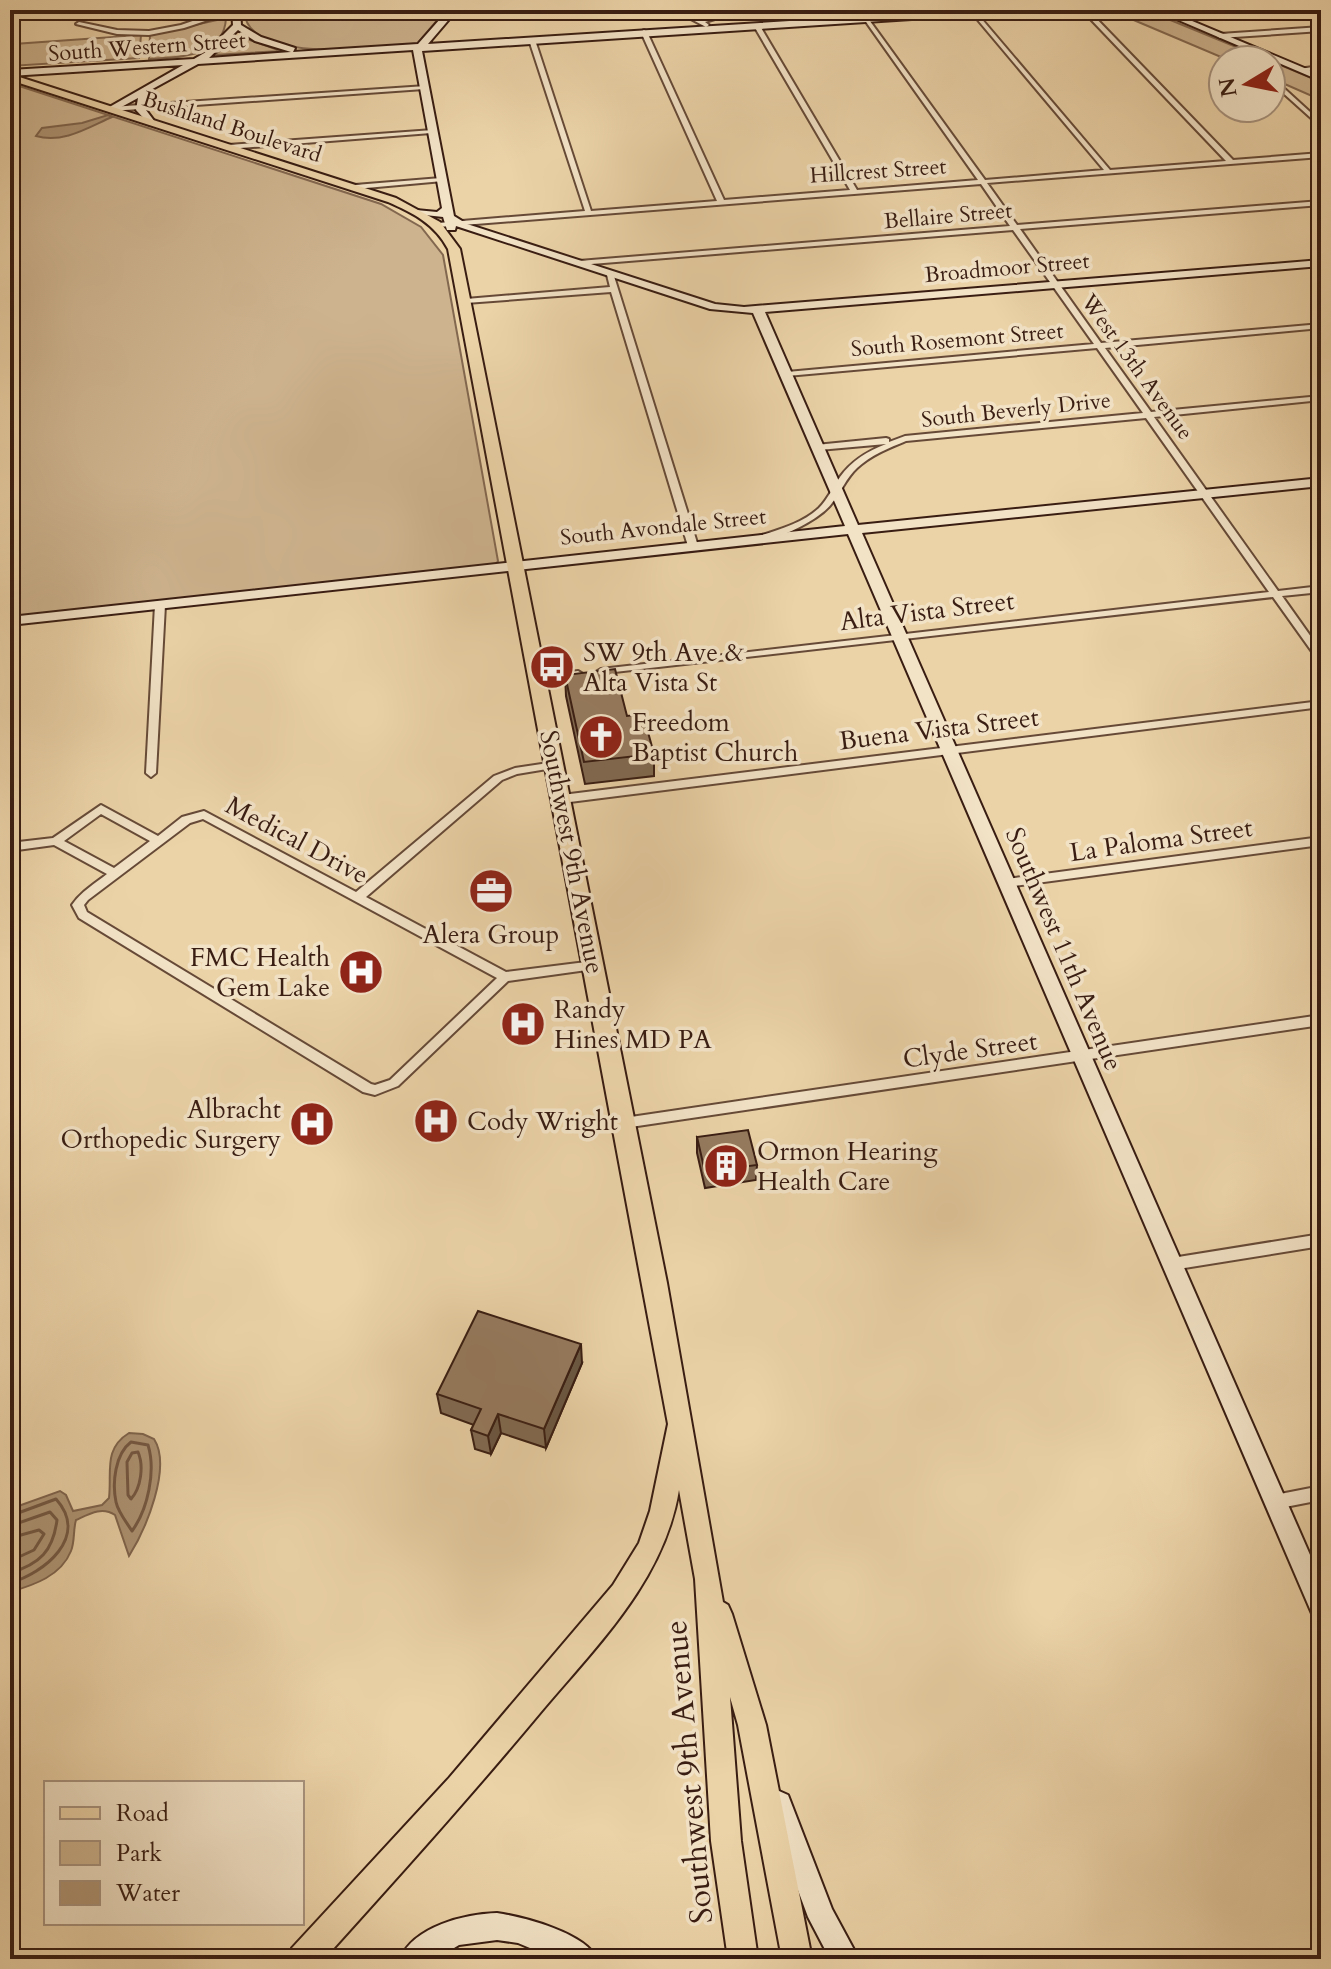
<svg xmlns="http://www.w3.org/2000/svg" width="1331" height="1969" font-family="Cardo,serif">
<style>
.green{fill:#cdb38e;stroke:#836850;stroke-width:2}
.water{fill:#ae9474;stroke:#7f644d;stroke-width:2}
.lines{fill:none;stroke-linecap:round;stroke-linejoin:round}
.shore{stroke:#745843;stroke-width:3}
.street-casing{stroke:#664a37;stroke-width:4}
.secondary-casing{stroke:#391d12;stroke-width:4}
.primary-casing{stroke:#391d12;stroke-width:4}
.street{fill:#f2e2c6;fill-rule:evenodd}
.secondary{fill:#f2e2c6;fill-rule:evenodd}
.primary{fill:#ebd2a7;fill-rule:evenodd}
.wall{fill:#816a52;stroke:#391d12;stroke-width:2}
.shaded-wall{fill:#695642;stroke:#391d12;stroke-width:2}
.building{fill:#967b5f;stroke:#391d12;stroke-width:2}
.labels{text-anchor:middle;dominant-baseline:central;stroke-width:7;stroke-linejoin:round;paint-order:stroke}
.far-street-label{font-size:22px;fill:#391d12;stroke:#f2e2c6}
.street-label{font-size:26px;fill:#391d12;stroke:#f2e2c6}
.poi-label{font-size:26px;fill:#391d12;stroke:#f2e2c6;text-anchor:start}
.near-street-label{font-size:32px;fill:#391d12;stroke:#f2e2c6}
</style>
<rect width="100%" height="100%" fill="#ebd2a7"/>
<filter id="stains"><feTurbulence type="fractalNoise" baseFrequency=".0025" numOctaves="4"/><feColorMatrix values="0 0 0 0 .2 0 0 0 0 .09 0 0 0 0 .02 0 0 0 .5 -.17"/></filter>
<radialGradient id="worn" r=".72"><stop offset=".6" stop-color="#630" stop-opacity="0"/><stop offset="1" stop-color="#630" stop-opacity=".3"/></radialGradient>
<!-- green -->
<path class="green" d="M244,10H446L416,45C379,47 246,66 244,10Z
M1110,10H1146L1268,60H1228Z
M226,18C224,58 179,57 149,59L150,35Z
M141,35L139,58L10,66L14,44Z
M240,37L244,38L281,51L214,55Z
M1271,61L1321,82V100L1271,78Z
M10,83L381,204L421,227L443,255L498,561L495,565L10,617Z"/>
<!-- water -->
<path class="water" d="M108,115L112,117C89,127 63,144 36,136L42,128L82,123Z
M129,1433L143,1434L154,1439C172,1467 146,1529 129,1556L115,1515C102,1506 89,1514 76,1520C73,1530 75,1541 71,1551C61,1576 34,1585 10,1592V1509L60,1491L66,1495L73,1511L102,1505L109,1498C112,1472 103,1449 129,1433Z"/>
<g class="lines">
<!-- shore -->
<path class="shore" d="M131,1442L148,1445C156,1471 148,1509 132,1531C127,1523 118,1512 116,1502C112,1483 115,1454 131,1442Z
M138,1452C144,1466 141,1488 131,1499L128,1495L127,1462L132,1453Z
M10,1516L56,1499C90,1537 44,1573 10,1583
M10,1526L50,1512L57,1520C53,1551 40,1564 10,1573
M10,1538L39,1530L44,1534L34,1550L10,1561"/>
<!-- street casing -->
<g class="street-casing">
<path id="street" d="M674,10H681L701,20L735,10H744L705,22L709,25L706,27Z
M974,10L1110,170L1226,161L1082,10H1088L1233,160L1321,153V157L987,183L1017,225L1321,201V205L1020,229L1101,343L1321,324V328L1105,348L1151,412L1321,396V400L1154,417L1278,591L1321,586V592L1282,596L1321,651V661L1318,660L1273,597L597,674L596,672L601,669L1269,592L1146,418L906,441C889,448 871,455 857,468C846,478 841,492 832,503C820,520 776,541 756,541V537C777,530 802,524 819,508C828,499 833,487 840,477C852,460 868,451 886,444L819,450L816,449V445L886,438L889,439V442L905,436L1143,413L1097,348L787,376L783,374L787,372L1094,344L1013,230L579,265L575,263L579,261L1010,226L981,184L438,227L434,225L438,223L585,211L529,40L532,38L535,40L591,211L717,201L641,32L644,30L647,32L724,200L850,190L754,26L757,24L760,26L857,190L978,180L864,19L867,17L985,180L1104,170L972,13Z
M236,13L238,16L211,19L184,28L149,35L117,34L76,24L79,22L117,30L149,31L181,25L210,15Z
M1321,27V31L1220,38L1217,36L1220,34Z
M1321,66V70L1301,71L1298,69Z
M1272,81H1276L1321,122V127L1272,83Z
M426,86L424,89L111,111L108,109L111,107Z
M433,130L434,131L431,133L228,149L225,147L228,145Z
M441,178L443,179V181L355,189L352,187L355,185Z
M606,271L613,273L698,546L696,548H690L688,546L611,292L466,303L462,301L466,299L610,287Z
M160,602L165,605L156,773L151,777L146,773L155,605Z
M578,671L583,674L582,676L538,682L533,679L538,676Z
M1321,701V707L562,803L557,799L562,795Z
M555,762L560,765L559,767L517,774L502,780L366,897L506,972L594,961L600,965L594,969L508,981L398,1086L375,1095L363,1092L79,918L72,905C81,892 94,884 107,874L54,845L10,851V843L53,838L101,805L158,836L182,817L204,811L356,892L494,776L515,768ZM101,814L150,841L114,868L64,841ZM203,819L497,978L390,1080L375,1085L371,1084L87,912L84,905L88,900L190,823Z
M1321,837V845L1007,887L1001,883L1007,879Z
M1321,1015V1025L624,1128L619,1127L618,1123L619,1119L624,1118Z
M1321,1234V1246L1172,1270L1167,1268L1165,1264L1167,1260L1172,1258Z
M1321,1486V1500L1275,1509L1270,1507L1267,1502L1270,1497L1275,1495Z"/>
</g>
<!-- secondary casing -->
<g class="secondary-casing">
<path id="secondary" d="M232,10H240L241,25L261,37L295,48L293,52L418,44L448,10H457L428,44L963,10H1008L1004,13L422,51L454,216L467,224L715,304L744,307L1321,260V266L765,312L858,525L1321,478V486L862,533L1321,1580V1620L1313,1616L848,534L10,625V617L845,526L753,313L710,309L456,226L455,230H447L443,217L416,214V210L437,212L442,208L413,50L198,64L147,92L146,110L155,122L150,125L136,110L138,98L114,111L106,109L183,65L10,76V70L194,59L206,52L233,25ZM238,30L255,41L291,52L209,58Z
M1155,10H1166L1321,75V81Z
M779,1791L788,1795L832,1909L859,1959H830L808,1917L766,1804L770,1795Z
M497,1913C524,1917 586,1933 597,1959H556L518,1943L497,1940L459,1945L436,1959H400C414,1926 465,1914 497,1913Z"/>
</g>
<!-- primary casing -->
<g class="primary-casing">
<path id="primary" d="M10,74L396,198L440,222L460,249L667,1283L723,1602L728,1605L732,1614L766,1725L812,1959H782L738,1725L730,1697L741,1841L758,1959H728L711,1841L695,1579L679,1490C664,1581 597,1645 540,1713C470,1797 397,1878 324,1959H288L292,1948L449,1778L613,1585L639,1543L650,1511L668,1424L448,249C435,224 413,213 388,202L10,80Z"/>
</g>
<!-- street -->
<use href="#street" class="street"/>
<!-- secondary -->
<use href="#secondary" class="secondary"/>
<!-- primary -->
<use href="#primary" class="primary"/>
</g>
<!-- wall -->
<path class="wall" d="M565,675L627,716L654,754V776L585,784L566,696Z
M697,1137L757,1165L756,1180L705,1188L697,1153Z
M582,1363L546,1448L501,1433L491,1454L475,1449L471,1430L474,1425L441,1413L437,1394Z"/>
<!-- shaded-wall -->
<path class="shaded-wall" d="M581,1344L582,1363L546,1448L544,1429Z
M498,1414L501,1433L491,1454L488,1436Z"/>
<!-- building -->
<path class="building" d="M615,669L627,716L643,714L654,754L584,762L565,675Z
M748,1130L757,1165L705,1172L697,1137Z
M478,1311L581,1344L544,1429L498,1414L488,1436L471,1430L481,1409L437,1394Z"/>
<!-- icons -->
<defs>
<g id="bus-disc" transform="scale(2.3)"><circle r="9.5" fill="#8f2418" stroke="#f2e2c6"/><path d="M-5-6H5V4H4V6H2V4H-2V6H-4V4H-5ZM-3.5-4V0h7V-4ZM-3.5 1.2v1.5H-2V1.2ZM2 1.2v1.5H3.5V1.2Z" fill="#fff"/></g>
<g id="church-disc" transform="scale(2.3)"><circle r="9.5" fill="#8f2418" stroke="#f2e2c6"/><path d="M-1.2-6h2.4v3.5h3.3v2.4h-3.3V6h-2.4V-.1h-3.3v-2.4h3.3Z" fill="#fff"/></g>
<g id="office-disc" transform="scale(2.3)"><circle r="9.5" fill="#8f2418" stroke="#f2e2c6"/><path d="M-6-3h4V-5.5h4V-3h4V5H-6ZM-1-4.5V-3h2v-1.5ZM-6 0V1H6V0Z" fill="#fff"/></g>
<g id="hospital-disc" transform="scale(2.3)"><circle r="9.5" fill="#8f2418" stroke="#f2e2c6"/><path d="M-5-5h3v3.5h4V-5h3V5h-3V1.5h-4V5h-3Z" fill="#fff"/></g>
<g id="building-disc" transform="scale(2.3)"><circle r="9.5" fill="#8f2418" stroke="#f2e2c6"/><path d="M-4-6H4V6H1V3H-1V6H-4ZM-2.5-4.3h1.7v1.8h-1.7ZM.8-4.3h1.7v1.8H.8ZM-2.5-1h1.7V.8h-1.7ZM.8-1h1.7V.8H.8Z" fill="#fff"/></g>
</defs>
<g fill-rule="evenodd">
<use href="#bus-disc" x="552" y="667"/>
<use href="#church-disc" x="601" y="737"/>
<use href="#office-disc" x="491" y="891"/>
<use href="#hospital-disc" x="361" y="972"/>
<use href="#hospital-disc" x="523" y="1024"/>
<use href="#hospital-disc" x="436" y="1121"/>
<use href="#hospital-disc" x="312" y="1124"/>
<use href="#building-disc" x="726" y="1166"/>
</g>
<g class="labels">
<!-- far-street labels -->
<g class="far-street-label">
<text transform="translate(147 47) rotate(-4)">South Western Street</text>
<text transform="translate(232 127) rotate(18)">Bushland Boulevard</text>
<text transform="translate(878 171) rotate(-4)">Hillcrest Street</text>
<text transform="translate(948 216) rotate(-5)">Bellaire Street</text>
<text transform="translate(1007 268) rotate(-5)">Broadmoor Street</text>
<text transform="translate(957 340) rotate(-5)">South Rosemont Street</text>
<text transform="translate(1137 367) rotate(54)">West 13th Avenue</text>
<text transform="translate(1016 410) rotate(-6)">South Beverly Drive</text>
<text transform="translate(663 527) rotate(-6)">South Avondale Street</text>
</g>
<!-- street labels -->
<g class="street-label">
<text transform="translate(927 611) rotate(-7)">Alta Vista Street</text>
<text transform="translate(939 729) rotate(-7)">Buena Vista Street</text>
<text transform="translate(297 840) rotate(28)">Medical Drive</text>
<text transform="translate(1161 840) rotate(-8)">La Paloma Street</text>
<text transform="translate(572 852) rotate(79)">Southwest 9th Avenue</text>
<text transform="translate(1064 949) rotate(67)">Southwest 11th Avenue</text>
<text transform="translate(970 1050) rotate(-8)">Clyde Street</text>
</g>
<!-- poi labels -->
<g class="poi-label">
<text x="583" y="652">SW 9th Ave &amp;<tspan x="583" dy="30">Alta Vista St</tspan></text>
<text x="632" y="722">Freedom<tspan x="632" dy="30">Baptist Church</tspan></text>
<text x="491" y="934" text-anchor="middle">Alera Group</text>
<text x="330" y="957" text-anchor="end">FMC Health<tspan x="330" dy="30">Gem Lake</tspan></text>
<text x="554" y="1009">Randy<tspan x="554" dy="30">Hines MD PA</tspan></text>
<text x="281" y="1109" text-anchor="end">Albracht<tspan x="281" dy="30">Orthopedic Surgery</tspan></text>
<text x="467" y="1121">Cody Wright</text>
<text x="757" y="1151">Ormon Hearing<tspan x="757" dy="30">Health Care</tspan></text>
</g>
<!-- near-street labels -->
<g class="near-street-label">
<text transform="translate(689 1772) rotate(-95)">Southwest 9th Avenue</text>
</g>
</g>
<!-- margin -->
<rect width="1331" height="1969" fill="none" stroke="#ebd2a7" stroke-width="40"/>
<rect x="12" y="12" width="1307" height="1945" fill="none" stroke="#391d12" stroke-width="4"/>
<rect x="20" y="20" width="1291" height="1929" fill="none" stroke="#391d12" stroke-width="2"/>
<!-- legend -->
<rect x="44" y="1781" width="260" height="144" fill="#f2e2c6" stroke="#a8937e" stroke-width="2"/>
<rect x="60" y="1807" width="40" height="12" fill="#ebd2a7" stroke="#a8937e" stroke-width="2"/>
<text x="116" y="1821" font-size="24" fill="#391d12">Road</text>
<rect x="60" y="1841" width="40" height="24" fill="#cdb38e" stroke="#a8937e" stroke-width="2"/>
<text x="116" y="1861" font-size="24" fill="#391d12">Park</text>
<rect x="60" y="1881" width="40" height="24" fill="#ae9474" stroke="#a8937e" stroke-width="2"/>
<text x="116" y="1901" font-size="24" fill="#391d12">Water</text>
<!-- north arrow -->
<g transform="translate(1247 84) rotate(260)"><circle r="38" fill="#f2e2c6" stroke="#a8937e" stroke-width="2"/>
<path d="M0-6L14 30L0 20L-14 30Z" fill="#8f2418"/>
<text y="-12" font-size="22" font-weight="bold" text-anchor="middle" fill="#391d12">N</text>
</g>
<rect width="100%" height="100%" filter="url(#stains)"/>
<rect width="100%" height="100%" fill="url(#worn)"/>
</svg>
